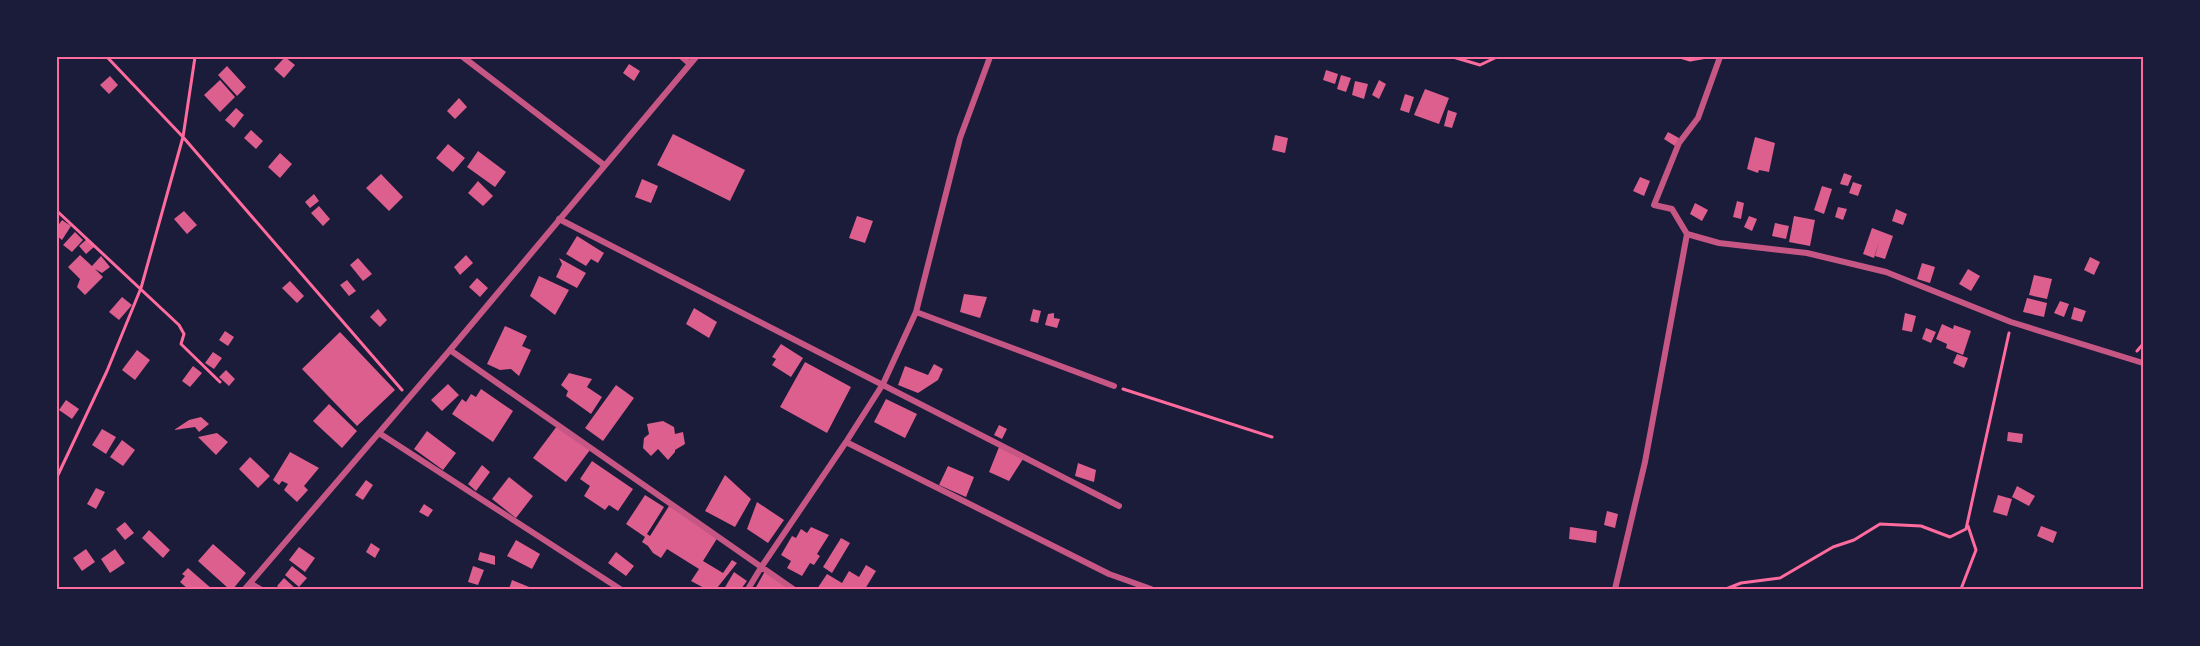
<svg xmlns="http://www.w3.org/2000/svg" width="2200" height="646" font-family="Overpass,sans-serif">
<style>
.building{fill:#dd5f8e}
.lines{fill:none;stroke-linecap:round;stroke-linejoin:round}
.path{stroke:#ff6b9d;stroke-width:3}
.minor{stroke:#c65784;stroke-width:6}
.neatline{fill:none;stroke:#ff6b9d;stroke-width:2}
</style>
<rect width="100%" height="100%" fill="#1b1b3a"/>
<!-- building -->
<path class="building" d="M285,57L295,65L284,78L274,69Z
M629,64L640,71L634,81L623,73Z
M227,66L246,87L237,96L218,75Z
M1326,70L1338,74L1335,84L1323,80Z
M1341,75L1351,78L1346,92L1337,89Z
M110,76L118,85L109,94L100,85Z
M220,80L235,97L220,112L204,95Z
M1379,80L1386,84L1379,99L1372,95Z
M1355,81L1368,84L1364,99L1352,95Z
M1425,89L1449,98L1439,124L1414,115Z
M1405,94L1414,97L1409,113L1400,110Z
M459,98L467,107L455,119L447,111Z
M236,108L244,115L234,128L225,120Z
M1448,110L1457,113L1452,128L1444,126Z
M251,130L263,141L256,149L244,138Z
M1668,132L1679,138L1675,146L1664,139Z
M673,134L745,170L730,201L657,165Z
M1275,135L1288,138L1285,153L1272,150Z
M1755,137L1775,143L1769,172L1759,170L1758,173L1747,169Z
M448,144L465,158L453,172L436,158Z
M478,151L506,172L495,187L467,167Z
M280,153L292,164L280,178L268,167Z
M1844,173L1852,176L1848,186L1840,184Z
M381,174L403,197L389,211L366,188Z
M1640,177L1650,181L1644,196L1633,191Z
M642,179L658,186L651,203L635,197Z
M478,181L493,196L483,206L468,193Z
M1853,182L1862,185L1858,196L1849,193Z
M1822,186L1832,189L1824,214L1814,210Z
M314,194L319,201L310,208L305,202Z
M1737,201L1744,203L1741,219L1733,217Z
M1695,203L1708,210L1702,221L1690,214Z
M319,206L330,219L323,226L311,213Z
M1838,207L1847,209L1843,220L1835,217Z
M1896,209L1907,214L1903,225L1892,221Z
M184,211L197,225L187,234L174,219Z
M857,216L873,221L865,243L849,238Z
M1749,216L1757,219L1752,231L1744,227Z
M1794,216L1815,220L1810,246L1789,242Z
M62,220L71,226L62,240L57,236V227Z
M1775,223L1789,226L1786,239L1772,236Z
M1872,228L1893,236L1885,259L1875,256L1879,242L1874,258L1863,254Z
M75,232L83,240L72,252L63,245Z
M577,236L604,253L598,263L591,259L586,266L566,254Z
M87,239L94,247L86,254L79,246Z
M80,255L92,266L101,256L110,267L102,273L95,269L103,277L85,295L77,287L80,279L68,267Z
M466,255L473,263L460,275L454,267Z
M2090,257L2100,262L2094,275L2084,270Z
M358,258L372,274L363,281L350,265Z
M559,258L586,273L577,288L556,277L562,264Z
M1922,263L1935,267L1930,283L1917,279Z
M1968,269L1980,276L1971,291L1959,284Z
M2034,275L2052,279L2047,299L2029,295Z
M539,276L569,290L555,315L530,296Z
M477,278L488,288L480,297L469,287Z
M347,280L356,291L349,296L340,285Z
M290,281L304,296L297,303L282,288Z
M964,294L987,297L980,318L960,312Z
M122,297L132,305L119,320L109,312Z
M2027,298L2047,303L2044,317L2023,312Z
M2060,301L2069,304L2064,317L2054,313Z
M2074,307L2086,311L2082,322L2071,319Z
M694,308L717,322L709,338L686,324Z
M378,309L387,320L380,327L370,317Z
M1033,309L1041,311L1038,323L1030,321Z
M1054,313V318L1060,319L1057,328L1045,325L1048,314Z
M1905,313L1916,316L1912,332L1902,330Z
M1942,324L1953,329L1954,325L1971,331L1963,355L1946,348L1947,344L1936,339Z
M505,326L527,336L522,346L531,350L519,376L511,369L500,370L487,364Z
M1926,328L1936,332L1931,343L1922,339Z
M225,331L234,337L228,346L219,340Z
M340,332L395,390L357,426L302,369Z
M781,344L803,358L791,377L772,365L776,359L772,357Z
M137,350L150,360L135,380L122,370Z
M213,352L222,358L214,369L205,363Z
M1957,354L1968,358L1964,368L1953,363Z
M805,362L851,387L827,433L780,407Z
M934,364L943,369L938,380L918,393L898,385L905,366L928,375Z
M193,366L202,373L190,387L182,381Z
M226,370L235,379L229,386L219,377Z
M569,373L592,379L587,387L602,397L591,414L566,396L568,391L561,385Z
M448,384L459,395L442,411L431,400Z
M616,385L634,398L603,441L585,428Z
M481,389L513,411L493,442L452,414L462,399L466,402L471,394L476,397Z
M886,399L917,414L905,438L874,422Z
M66,400L79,409L72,419L59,410Z
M329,404L357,431L342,448L313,421Z
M201,417L209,424L199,432L195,427L174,430L189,420Z
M663,421L674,427L675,434L683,432L685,444L675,450V452L668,460L658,449L651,456L643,448L644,438L649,434L647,424Z
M999,425L1007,429L1002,439L994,435Z
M557,426L590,450L566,482L533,458Z
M102,429L116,437L106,454L92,445Z
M427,431L456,453L443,470L414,449Z
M2008,432L2023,434L2022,443L2007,441Z
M217,433L228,442L216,455L198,437Z
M122,440L135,450L123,466L110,457Z
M999,447L1023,459L1009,481L989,472Z
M290,452L319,468L304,486L308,490L297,502L284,490L288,484L282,481L279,485L273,480Z
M250,457L270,476L258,488L239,469Z
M592,461L633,489L618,511L609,505L605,510L584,496L590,486L580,479Z
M1078,463L1096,470L1094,482L1075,476Z
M482,465L490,472L476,491L468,484Z
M948,466L974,477L966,497L939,485Z
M725,475L751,499L735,527L705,511Z
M509,477L533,496L516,518L492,499Z
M366,480L373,485L363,500L355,495Z
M2017,486L2035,496L2029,506L2012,497Z
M96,488L105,492L96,509L87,504Z
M645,495L664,507L647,534L650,536L669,506L718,537L703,561L723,573L732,560L737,563L717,588L706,589L691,581L699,569L667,549L661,558L653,553L648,546L642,542L645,537L626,524Z
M1998,495L2012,499L2007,516L1993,512Z
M757,502L784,520L768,543L747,529Z
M424,504L433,510L428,517L419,512Z
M1607,511L1618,514L1615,528L1604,525Z
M125,522L134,533L125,540L116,529Z
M2041,526L2057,532L2053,543L2037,536Z
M811,527L829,535L817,554L820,556L814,565L810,563L802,576L787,568L791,561L781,555L792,536L796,538L801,529L807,533Z
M1570,527L1597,531L1596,543L1569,539Z
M149,530L170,550L163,558L142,538Z
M841,538L850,543L832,573L823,567Z
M516,540L540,554L532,569L507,556Z
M371,543L380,549L375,558L366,552Z
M213,544L246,573L233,589H229L198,561Z
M299,547L315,558L305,572L289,560Z
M86,549L95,562L82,571L73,558Z
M115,549L125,563L110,573L101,559Z
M480,552L495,556V565L478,560Z
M616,552L634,566L626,576L608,563Z
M866,565L876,571L865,589H817L827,574L842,583L849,571L859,577Z
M292,566L307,578L299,587L285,575Z
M473,566L484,570L478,585L468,582Z
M188,568L212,589H188L180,582L185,576L182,574Z
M766,569L788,589H755Z
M734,572L747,581L741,589H724Z
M284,578L296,589H281L277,586Z
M512,580L534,589H509Z"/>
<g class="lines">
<!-- path -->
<path class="path" d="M107,57L183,137L402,390
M1453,57L1480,65L1497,57
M1680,57L1690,60L1707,57
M57,211L179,325L184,334L181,344L220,382
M2137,351L2143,344
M1123,389L1272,437
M57,477L107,371L141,288L183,137L195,57
M1726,589L1741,583L1780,578L1833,547L1854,540L1880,524L1921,526L1950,537L1966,529L2009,333
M1961,589L1976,550L1968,526"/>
<!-- minor -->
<path class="minor" d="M463,57L604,165
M682,57L690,64
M1720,57L1698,118L1679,143L1654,205L1672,209L1687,234L1719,243L1807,253L1886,272L2011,322L2143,363
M559,219L1119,506
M916,312L1114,386
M450,350L793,589
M379,433L620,589
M846,442L1109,574L1151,589
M250,583L260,589
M245,589L450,350L696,57
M748,589L762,566L846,442L883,384L916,312L960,138L990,57
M1615,589L1645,462L1687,234"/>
</g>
<!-- border -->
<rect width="2200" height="646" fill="none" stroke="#1b1b3a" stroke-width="117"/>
<rect x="58" y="58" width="2084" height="530" class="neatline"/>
</svg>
